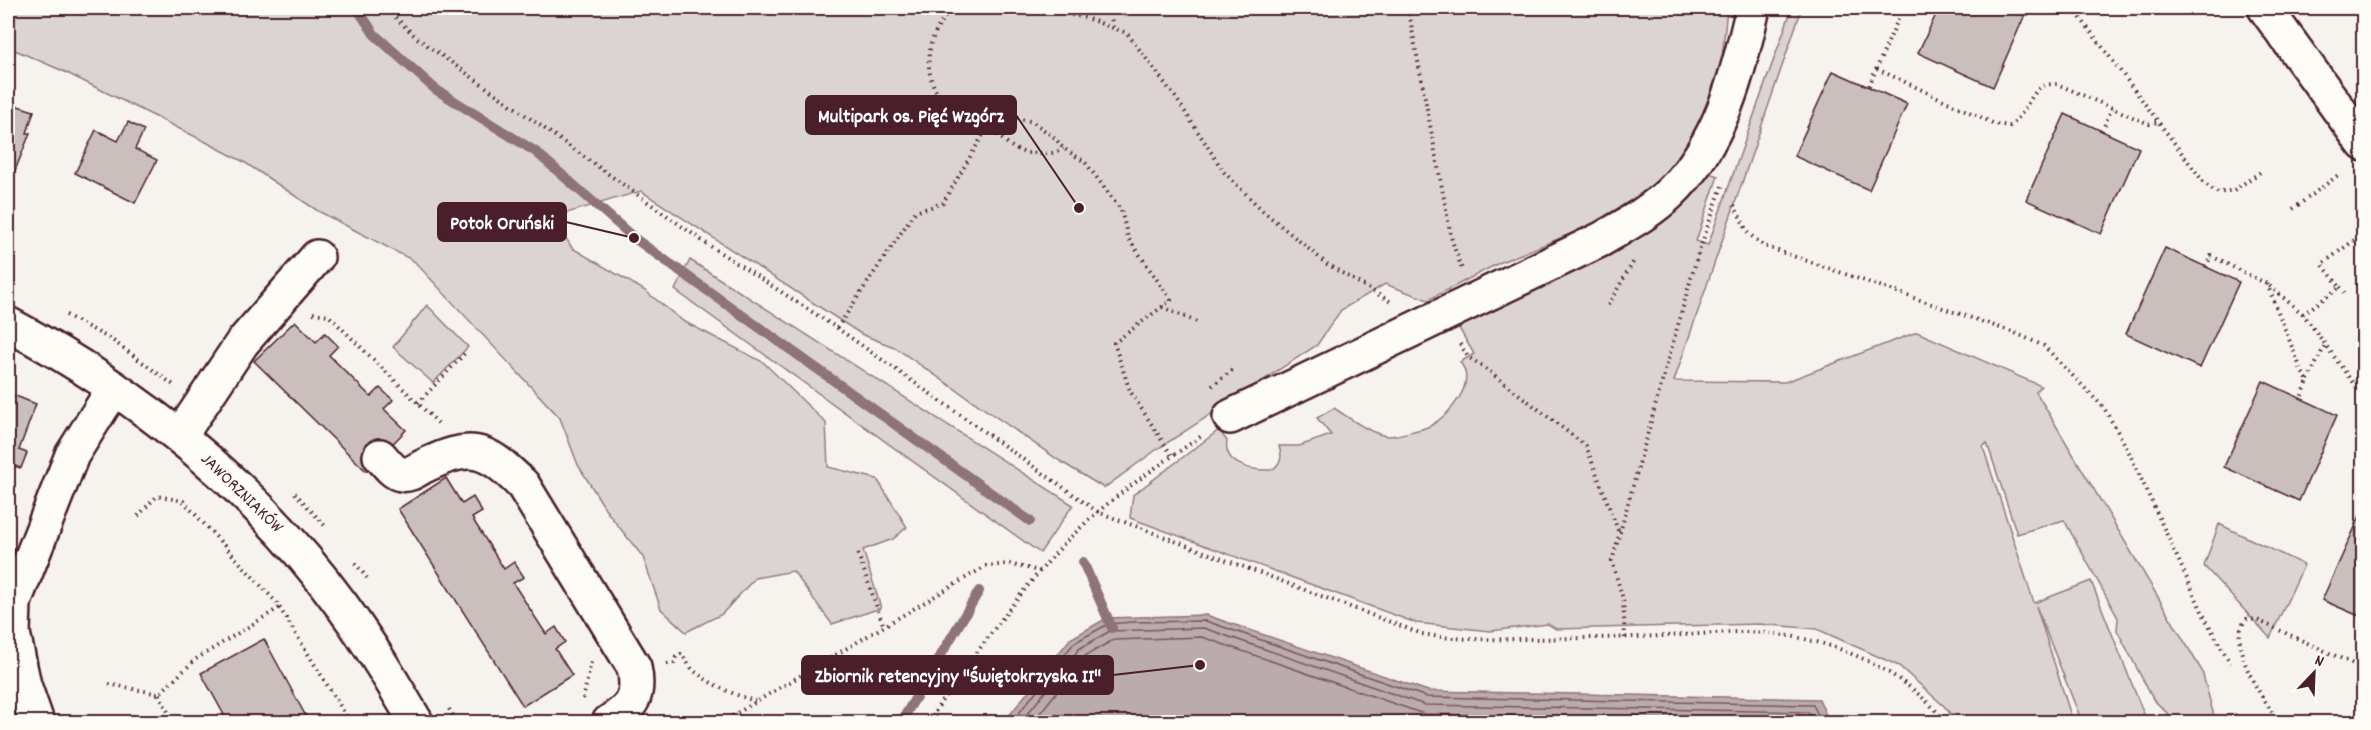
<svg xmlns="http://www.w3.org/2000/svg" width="2371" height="730" font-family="Dekko,sans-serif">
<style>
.green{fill:#dcd4d2;stroke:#937a7e;stroke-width:1.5}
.water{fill:#bbabac;stroke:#8e7378;stroke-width:1.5}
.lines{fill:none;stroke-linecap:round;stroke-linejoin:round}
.shore{stroke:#77575f;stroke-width:1.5}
.stream{stroke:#8e7378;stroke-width:10}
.building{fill:#cbbfbe;stroke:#4a1f2b;stroke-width:1.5}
.minor-casing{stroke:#4a1f2b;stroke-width:38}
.path{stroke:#4a1f2b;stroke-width:4;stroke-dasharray:1.5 4.5;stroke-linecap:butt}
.minor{stroke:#fdfcf7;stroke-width:33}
.labels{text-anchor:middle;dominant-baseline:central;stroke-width:4.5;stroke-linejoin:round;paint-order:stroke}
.street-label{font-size:18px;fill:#4a1f2b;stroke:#fdfcf7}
.leader{fill:none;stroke:#4a1f2b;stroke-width:2}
.callout-dot{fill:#4a1f2b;stroke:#fdfcf7;stroke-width:2}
.callout{fill:#4a1f2b;stroke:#4a1f2b;stroke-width:2}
.callout-label{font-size:20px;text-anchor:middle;font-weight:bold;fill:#fff}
</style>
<rect width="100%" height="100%" fill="#f6f3ef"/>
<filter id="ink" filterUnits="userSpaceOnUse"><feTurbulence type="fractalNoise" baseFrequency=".0167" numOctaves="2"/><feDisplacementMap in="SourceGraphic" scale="12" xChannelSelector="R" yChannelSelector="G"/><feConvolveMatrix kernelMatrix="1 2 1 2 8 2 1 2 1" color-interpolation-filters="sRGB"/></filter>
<g filter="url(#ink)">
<!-- green -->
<path class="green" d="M8,8H1727L1717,109L1647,203L1501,262L1428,300L1385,284L1341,310L1317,345L1156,450L1104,488L1060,461L894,347L861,334L641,191L563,214L559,227L572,248L644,290L683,321L763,362L826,423L828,467L877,479L907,527L893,539L863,550L881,608L832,624L793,571L755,578L722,614L686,632L661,609L643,557L608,513L578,465L560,418L414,261L318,211L244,162L204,141L63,71L8,47Z
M1792,8H1802L1674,381L1785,382L1917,332L2041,386L2036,392L2202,671L2214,716L2213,722H2176L2153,699L2117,630L2118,618L2064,520L2017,534L1987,443L1983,447L2034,603L2091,581L2147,722H2082L2036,606L2073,722H1957L1944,706L1899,666L1817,629L1759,624L1556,629L1548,624L1490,631L1416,623L1130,518L1133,495L1219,430L1227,441C1223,465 1252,471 1272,470C1281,463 1283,457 1279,446H1299L1331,435L1317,418L1334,408C1348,417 1372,435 1388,436C1395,436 1424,429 1430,426C1449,415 1478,384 1460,362L1474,354L1456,323L1704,171L1718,176L1696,241L1708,245Z
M690,260L1073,505L1040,553L675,290Z
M427,305L468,347L433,383L393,347Z
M2219,524L2304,565L2270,638L2204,566Z"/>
<!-- water -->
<path class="water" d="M1206,615L1428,691L1819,699L1829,722H1004L1070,639L1107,618Z"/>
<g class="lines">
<!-- shore -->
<path class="shore" d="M1012,722L1074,643L1108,624L1133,622L1206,621L1427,697L1813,705L1822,722
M1021,722L1079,649L1110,631L1204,628L1425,705L1808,712L1814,722
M1033,722L1085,656L1113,640L1202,637L1424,714L1805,722"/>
<!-- stream -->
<path class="stream" d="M357,8L374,34L435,89L536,152L634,238L1030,521
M1083,562L1112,628
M901,722L979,591"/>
</g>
<!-- building -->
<path class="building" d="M1939,8H2028L1993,87L1918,53Z
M1833,71L1907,104L1869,190L1794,156Z
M8,103L34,111L27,133H30L14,173L8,171Z
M2065,114L2139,148L2101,234L2026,200Z
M128,122L144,130L135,149L157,160L135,203L75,173L96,130L118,141Z
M2165,248L2239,282L2200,368L2126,334Z
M295,321L316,342L325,333L338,346L329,355L371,397L380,388L393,400L384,409L406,430L366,471L254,361Z
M2263,381L2337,415L2299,501L2224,467Z
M8,393L36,404L19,450L27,453L21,468L14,466L8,483Z
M446,478L462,504L473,497L482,512L472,518L504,569L514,562L524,577L513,583L546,634L556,627L565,642L555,649L572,675L523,706L398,509Z
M2361,514L2364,515V618L2322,600Z
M264,639L309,722H228L201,673Z"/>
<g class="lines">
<!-- minor casing -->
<g class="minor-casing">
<path id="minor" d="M2265,8L2364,144
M8,324C137,393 256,487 343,607C370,644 393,683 416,722
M1230,417L1602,239C1626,225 1650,212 1670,193C1721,144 1738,73 1753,8
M180,436L242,343L317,257
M380,456C386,462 393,473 401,474C408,476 415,471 422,467C471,443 485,447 523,485L634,667C640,695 633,707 609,722
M37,722L24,685L13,633L14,602L72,455L114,388"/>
</g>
<!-- path -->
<path class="path" d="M388,8L393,15L417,38L704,242L837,328L1098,512L1422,634C1459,641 1494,639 1531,639C1575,638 1619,638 1663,636C1690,635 1718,632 1745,632C1821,633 1898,664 1946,722
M954,8C924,34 918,81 951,109C962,118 976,121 988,128C999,135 1011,149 1023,152C1028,154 1036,152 1041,153C1050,153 1056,154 1063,148
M1030,8L1083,17L1127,33L1176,98L1224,172L1263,211L1327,264L1391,302
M1109,8L1113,27
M1408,8L1452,241L1462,269
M2073,8L2205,184L2218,193L2234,190L2262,171
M1877,69L1995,124L2010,126C2025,116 2031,91 2043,86C2047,84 2053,84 2057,84L2149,124L2158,122
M1869,86L1903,8
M2102,131L2112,108
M1734,205L1748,233L1764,246L2015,333L2044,346L2104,408L2127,448L2206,620L2230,663
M2293,209L2341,173
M2364,233L2322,264L2340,287L2303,314L2364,398
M2206,267L2211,256L2267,284L2303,314
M2267,284L2302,372L2308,381L2301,398
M2340,287L2346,295
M1608,305L1634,261
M1162,307L1197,322
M313,313L328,315L438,423
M66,315L112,340L175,386
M837,328L915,212L943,203L987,128L1013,117L1033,122L1055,138L1063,148L1085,162L1121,210L1128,238L1171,300L1114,343L1130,391L1172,456
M1460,344L1468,357L1481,365L1586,446L1619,533
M2308,380L2325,345
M1212,386L1235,368
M418,403L467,351
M295,493L326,527
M138,516L157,496L183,501L276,602L350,722
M858,554L884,627
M355,563L367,578
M1625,638L1623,599L1612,561L1697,257L1722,186
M667,664L674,663L676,657L681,654C685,658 688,664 692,669C710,685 733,694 755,701
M109,684L159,694L196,659L279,608
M159,694L173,722
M583,699L591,662
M449,709L457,722
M722,722L986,566L1009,564L1040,571
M929,722L941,702C988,638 1039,562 1099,511C1132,483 1168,459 1203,435
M2279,722C2264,701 2223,642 2247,619L2257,620L2360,667L2364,666"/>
<!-- minor -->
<use href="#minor" class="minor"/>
</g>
</g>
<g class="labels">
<!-- street labels -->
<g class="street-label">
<text transform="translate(241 494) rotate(44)">JAWORZNIAKÓW</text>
</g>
</g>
<!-- callouts -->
<path class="leader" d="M1079 208L1016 115M634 238L566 222M1200 665L1113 675"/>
<g class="callout-dot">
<circle cx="1079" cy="208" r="6"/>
<circle cx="634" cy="238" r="6"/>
<circle cx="1200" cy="665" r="6"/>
</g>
<g class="callout">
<rect x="806" y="96" width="210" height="38" rx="6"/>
<rect x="438" y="203" width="128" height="38" rx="6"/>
<rect x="802" y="656" width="311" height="38" rx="6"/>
</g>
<g class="callout-label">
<text x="911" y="122">Multipark os. Pięć Wzgórz</text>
<text x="502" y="229">Potok Oruński</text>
<text x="958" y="682">Zbiornik retencyjny "Świętokrzyska II"</text>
</g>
<!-- margin -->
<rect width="2371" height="730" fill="none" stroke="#fdfcf7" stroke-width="30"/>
<rect x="15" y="15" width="2341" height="700" fill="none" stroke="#4a1f2b" stroke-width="2" filter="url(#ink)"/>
<!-- north arrow -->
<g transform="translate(2314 673) rotate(23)" stroke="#fdfcf7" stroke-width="4.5" paint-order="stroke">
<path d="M0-4.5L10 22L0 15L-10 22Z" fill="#4a1f2b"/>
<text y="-9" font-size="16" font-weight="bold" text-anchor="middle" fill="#4a1f2b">N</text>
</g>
</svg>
